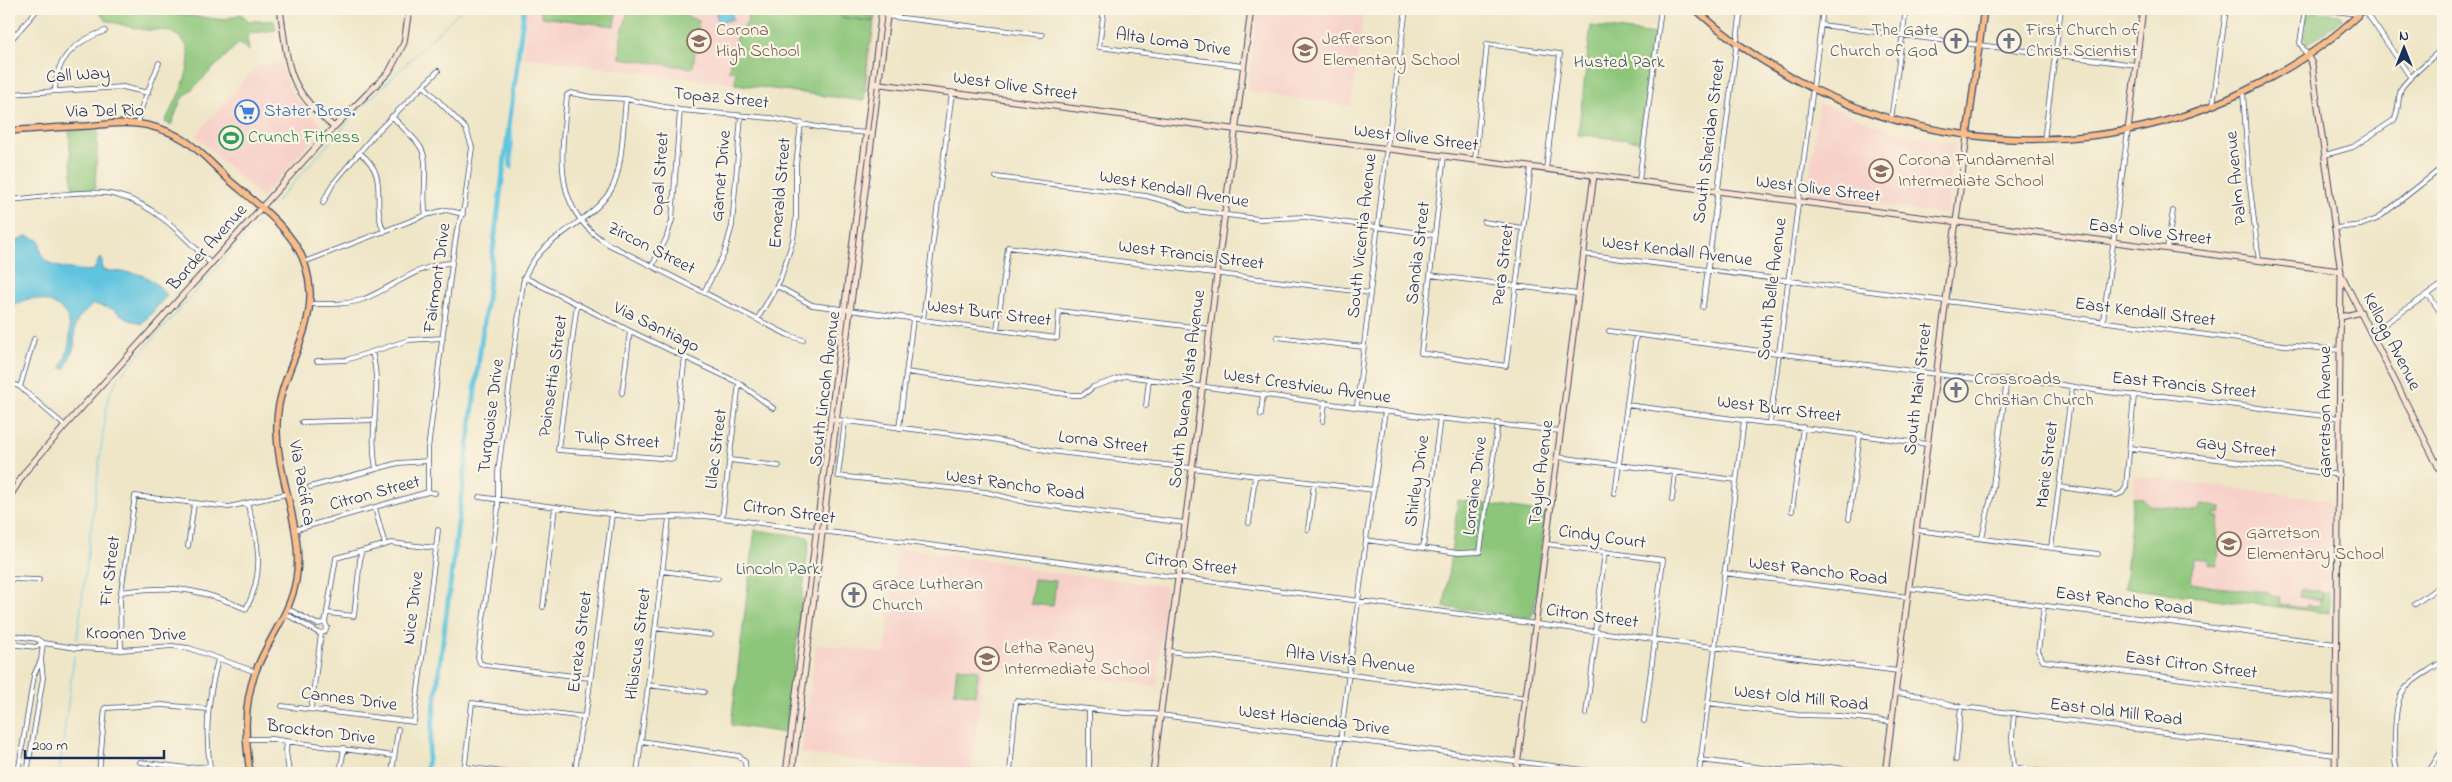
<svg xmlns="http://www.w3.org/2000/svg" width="2452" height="782" font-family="'Indie Flower',sans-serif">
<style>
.built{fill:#f7d1c9}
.green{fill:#8dc67a;stroke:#547a6c}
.water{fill:#61c4df;stroke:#3e7a9e}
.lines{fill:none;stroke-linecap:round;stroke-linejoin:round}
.stream{stroke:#61c4df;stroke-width:1}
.canal{stroke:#61c4df;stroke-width:5}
.street-casing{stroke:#3b4a6e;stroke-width:5.5}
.secondary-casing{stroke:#3b4a6e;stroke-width:7}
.primary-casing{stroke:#3b4a6e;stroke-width:8}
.street{stroke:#fff;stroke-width:4}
.secondary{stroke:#fce5d0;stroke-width:5}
.primary{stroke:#f8bd89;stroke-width:5.5}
.labels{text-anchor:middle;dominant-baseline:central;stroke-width:4.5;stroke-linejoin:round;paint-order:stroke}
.education-label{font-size:18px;fill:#785e54;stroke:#fcf5e5;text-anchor:start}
.worship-label{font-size:18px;fill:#5b616d;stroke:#fcf5e5;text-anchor:start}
.street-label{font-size:18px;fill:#1b2f5e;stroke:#fcf5e5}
.park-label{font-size:18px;fill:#3d5c66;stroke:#fcf5e5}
.shop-label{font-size:18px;fill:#366cbe;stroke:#fcf5e5;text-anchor:start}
.leisure-label{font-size:18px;fill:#27864d;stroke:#fcf5e5;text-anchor:start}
</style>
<rect width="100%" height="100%" fill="#fcf5e5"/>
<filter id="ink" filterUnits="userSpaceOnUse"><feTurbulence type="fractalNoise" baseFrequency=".02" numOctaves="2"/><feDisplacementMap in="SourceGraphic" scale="10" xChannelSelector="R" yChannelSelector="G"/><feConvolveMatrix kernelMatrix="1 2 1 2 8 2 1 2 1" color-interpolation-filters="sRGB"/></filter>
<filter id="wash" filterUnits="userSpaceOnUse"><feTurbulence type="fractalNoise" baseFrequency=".0096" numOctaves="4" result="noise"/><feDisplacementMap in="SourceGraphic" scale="20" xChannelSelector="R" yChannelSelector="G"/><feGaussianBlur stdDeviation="1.12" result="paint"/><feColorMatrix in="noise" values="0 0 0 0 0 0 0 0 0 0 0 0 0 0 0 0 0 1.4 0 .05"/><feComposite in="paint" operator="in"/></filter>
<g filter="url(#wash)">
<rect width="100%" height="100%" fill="#efe6c8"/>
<!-- built -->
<path class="built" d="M526,9H877L865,101L523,57L527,24L524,23Z
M1257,9H1364L1351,106L1247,91Z
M281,63L290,91L322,126V129L262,197L195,136L255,68Z
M1819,103L1893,131L1955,144L1946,212L1944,214L1807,196Z
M2135,476L2330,500L2329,613L2125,588Z
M898,549L1027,565V569L1166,586L1157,686L985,665L971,773H956L801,753L816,644L885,653Z"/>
<!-- green -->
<path class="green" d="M97,9H139L223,20L241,14L249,21H274L276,30L251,33L247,37L249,51L239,43L181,100L171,125L165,122C176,99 212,42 166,31C160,29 153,31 147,30C133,28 119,24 105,20Z
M539,9H617L614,26L542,17Z
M629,9H668L699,21L693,66L691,68L620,58L621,36Z
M754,9H875L874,21L840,17L874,22L871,44H869L864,101L735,84L736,72L729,71C732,50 733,36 748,21L747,15Z
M2308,11L2340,14L2343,19L2307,45L2304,39Z
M1591,26L1655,34L1641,141L1578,135Z
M98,130L95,189L73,191L69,131Z
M2133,497L2142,498L2149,505L2194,511L2199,510L2202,504L2221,507L2220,514L2215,513L2214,517H2219L2216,539L2220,542L2217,565L2210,564L2206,559L2193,558L2191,583L2215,587L2269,592L2272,595L2281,597L2280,605L2306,608L2307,605L2318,606L2319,601H2322L2323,593H2329V613L2125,588Z
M1458,500L1546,513L1534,612L1530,618L1444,607Z
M755,530L807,537L809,540L786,733L731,725Z
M1034,579L1056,581L1053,606L1031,604Z
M2300,589L2322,592L2321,600L2299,597Z
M957,667L979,670L975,695L954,692Z"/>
<!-- water -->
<path class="water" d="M715,9H731L733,19L718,23Z
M26,236L39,240C41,246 40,254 44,259C51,268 83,272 94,270L100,257L102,259V270C135,275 142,267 167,295L142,324L127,319L113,309L93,304L78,319L75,327L74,347L65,369L61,368C68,352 73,337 68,319C64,306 42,297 29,299C22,300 14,306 9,310V246Z"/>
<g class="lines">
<!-- stream -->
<path class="stream" d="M276,202L359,110L462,9
M77,639L106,410L109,395L119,377L257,223
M59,773L74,656"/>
<!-- canal -->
<path class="canal" d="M510,130L511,167
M426,773L524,9"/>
</g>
</g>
<g filter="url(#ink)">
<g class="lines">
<!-- street casing -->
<g class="street-casing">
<path id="street" d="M1104,9L1099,47L1243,66
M2305,9L2300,43L2307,55
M2318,9L2358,14
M2364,9L2411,78
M179,10V9
M886,16L1042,35
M1821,25L2136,65
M9,42L38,9
M424,86L466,129L472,147L464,207L457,230L452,263L428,449V492
M55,91C55,59 75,41 105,31
M2243,92L2249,180L2259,261
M9,94L123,87L148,93
M2213,105L2226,9
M392,116C401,127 414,136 421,148C430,163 421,196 426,215
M1891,120L1906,9
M138,124L142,106L159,63
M2044,140L2061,9
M360,153C391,177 370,200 384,232
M2325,155L2353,147L2394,120C2400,109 2397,100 2401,89C2405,80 2434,57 2443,47
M1444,156L1421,353L1506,366L1531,167
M1475,160L1487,44L1560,54L1546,169
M996,177L1146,196L1176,204L1187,210L1259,219L1305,217L1434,235
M1639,181L1661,9
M9,200C39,198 87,188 116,195C155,204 184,236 211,264
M323,203L332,185L374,135L438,71
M1484,222L1522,228
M2336,228L2361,225L2377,219L2443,167
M2167,249L2173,211
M1583,254L2284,345L2340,350
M304,262L426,215L446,210L463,214
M652,266L666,239L672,220L680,110
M1430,275L1578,294
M524,277L630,331L739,383L773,408
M777,286L812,305L1057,338L1059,311L1210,329
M704,292L724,254L732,226L741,116
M2428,294L2443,316
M310,304C328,304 347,305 364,299C394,287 418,264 452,263
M577,304L558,450L673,459L685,356
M1703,307L1741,9
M758,318L780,280L793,240L796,218V165L801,123
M923,320L952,92
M2103,321L2128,130
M997,330L1008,247L1370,293
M1609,331L1982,380C2042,374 2102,398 2163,396L2340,418
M2371,333L2443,284
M1277,337L1364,347
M803,340L788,335L608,244C550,209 562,153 567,95L571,93L592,97L626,99L680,110L771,118L833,130L868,133
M372,352C383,393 368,428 376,469
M317,361L346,360L409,340L443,338
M906,372L1073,395H1083L1093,387L1126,376L1427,417L1561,431
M9,382L20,387L65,426
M20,387L34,339
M622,393L630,331
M1627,405L1927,444
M1146,406L1149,379
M1357,406L1386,155L1406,9
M1261,415L1263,394
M830,419L992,439L1050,451L1374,490
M845,421L838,476L986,492L1029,503L1185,523
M1323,421L1325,402
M302,422L375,420
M1770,423L1823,9
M899,428L913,319
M2130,448L2340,475
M1558,457L1736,480
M730,460L779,466
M310,487L398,463L428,461
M2059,487L2117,495L2122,493L2126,487L2134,395
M1615,494L1636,335
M479,497L640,518L704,516L722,518L1898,671
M1672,500L1675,472
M375,508L385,545
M1792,511L1803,427
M722,518L739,383
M1849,519L1860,434
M1249,523L1255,477
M1308,529L1314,483
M294,530L428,492L435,493
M1916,530L2098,554
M1982,538L1992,493L2007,379
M1366,540L1458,553L1480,552L1498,423
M1547,544L1663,560L1653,640
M188,546L194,504
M436,548L438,530
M1423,548L1440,418
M2051,548L2072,387
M662,571L718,578
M1724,573L1908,597
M9,579L39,580
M1909,588L2336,644
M121,592C173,585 198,588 246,609C265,574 259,540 247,503
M2415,604L2443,584
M2044,606L2038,651L2043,661L2336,699
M543,607L555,507
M288,609L317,624
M328,613L354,616L361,551
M286,614L319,633L325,632L327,627L325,623L317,624
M655,628L711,635
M1595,631L1605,552
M9,635L37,639L43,643L76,648L121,650L172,646L189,648L256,672
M9,644L36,647L43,643
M121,650L120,599L135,496L229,507L286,494
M1169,651L1527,698
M590,678L485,665L480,663L478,657L498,509V472L523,283C535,237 588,227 611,190C623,170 623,123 626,99
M648,685L704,692
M1895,693L1922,696L1949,705L2335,755
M1708,703L1799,715L1840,716L1892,722
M282,706L414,722L436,548L391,543L336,558L325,623
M311,709L321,634
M2014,713L2012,738L2014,767L2050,773
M1586,714L1597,632
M1644,721L1655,640
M245,739H272L394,756
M287,741L286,751L289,773
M641,741L739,756L745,762L746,773
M1700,760L1780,770L1830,767L1875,773
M1956,760L1961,706
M140,762L187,768L210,766
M465,767L511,773
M1153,771L1172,773
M18,773L34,675L41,660
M27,773L43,678L41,660L43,643
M99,773L105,708L162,705L208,709
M211,773C204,733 208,698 218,659
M340,773L344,748
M392,773L398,729
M464,773L472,703L585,717
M575,773L580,732L587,706L612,514
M637,773L669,518
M1010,773L1016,701L1125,713L1153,714L1607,773
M1089,773V709
M1336,773L1366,540L1385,411
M1699,773L1744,420
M2398,773C2393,761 2395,748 2395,735C2396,684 2404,688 2443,661
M2428,773L2443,749"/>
</g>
<!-- secondary casing -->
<g class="secondary-casing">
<path id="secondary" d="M280,9C289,67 285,87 334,127
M2307,55L2312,64L2341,273L2335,773
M873,83L2341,271
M2128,130L2143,9
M2342,276L2443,476
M2341,317L2361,312
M9,498L25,472L65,426L334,127L389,72L404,43L409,9
M786,773L882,9
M792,773L888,9
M1153,773L1251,9
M1516,773L1594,175
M1885,773L1967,136"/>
</g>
<!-- primary casing -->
<g class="primary-casing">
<path id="primary" d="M1695,9C1840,140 2050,177 2230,98C2278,76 2327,47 2364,9
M9,131C35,129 62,127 88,126C109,124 130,121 150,126C163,129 175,134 186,141C202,152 215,167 229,180C251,199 276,217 293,241C303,255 309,274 310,291C312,338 278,376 277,423C275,476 305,528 296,580C290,615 267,640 255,673C243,707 245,738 250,773
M1967,136L1984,9"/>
</g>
<!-- street -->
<use href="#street" class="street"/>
<!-- secondary -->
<use href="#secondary" class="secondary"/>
<!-- primary -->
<use href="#primary" class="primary"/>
</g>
</g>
<!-- icons -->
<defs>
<g id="school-ring" transform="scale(1.25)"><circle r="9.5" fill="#fcf5e5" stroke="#8d6e63" stroke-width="1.5"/><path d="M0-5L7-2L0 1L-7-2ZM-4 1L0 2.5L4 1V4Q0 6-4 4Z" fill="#8d6e63"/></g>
<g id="church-ring" transform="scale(1.25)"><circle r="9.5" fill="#fcf5e5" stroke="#6b7280" stroke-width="1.5"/><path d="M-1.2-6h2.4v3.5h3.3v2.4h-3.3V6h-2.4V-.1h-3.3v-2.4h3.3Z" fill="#6b7280"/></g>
<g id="supermarket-ring" transform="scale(1.25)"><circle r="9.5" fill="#fcf5e5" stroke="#3f7fe0" stroke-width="1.5"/><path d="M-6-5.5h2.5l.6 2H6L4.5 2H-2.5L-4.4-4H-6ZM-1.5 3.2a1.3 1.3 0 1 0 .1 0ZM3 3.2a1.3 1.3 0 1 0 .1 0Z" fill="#3f7fe0"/></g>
<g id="stadium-ring" transform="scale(1.25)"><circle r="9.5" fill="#fcf5e5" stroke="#2e9e5b" stroke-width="1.5"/><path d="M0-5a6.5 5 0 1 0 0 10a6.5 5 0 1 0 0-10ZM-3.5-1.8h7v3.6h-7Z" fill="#2e9e5b"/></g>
</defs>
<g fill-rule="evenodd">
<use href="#school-ring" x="699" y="41"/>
<use href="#church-ring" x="1956" y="41"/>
<use href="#church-ring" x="2009" y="41"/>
<use href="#school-ring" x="1305" y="50"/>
<use href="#supermarket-ring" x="247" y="112"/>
<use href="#stadium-ring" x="231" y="138"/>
<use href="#school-ring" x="1881" y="171"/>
<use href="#church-ring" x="1956" y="390"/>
<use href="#school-ring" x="2229" y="544"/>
<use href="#church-ring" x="854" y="595"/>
<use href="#school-ring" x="987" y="659"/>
</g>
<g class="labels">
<!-- education labels -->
<g class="education-label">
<text x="716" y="31">Corona<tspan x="716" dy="21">High School</tspan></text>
<text x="1322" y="40">Jefferson<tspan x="1322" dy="21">Elementary School</tspan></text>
<text x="1898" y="161">Corona Fundamental<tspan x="1898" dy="21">Intermediate School</tspan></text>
<text x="2246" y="534">Garretson<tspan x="2246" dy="21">Elementary School</tspan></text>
<text x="1004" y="649">Letha Raney<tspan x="1004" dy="21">Intermediate School</tspan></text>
</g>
<!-- worship labels -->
<g class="worship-label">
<text x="1938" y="31" text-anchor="end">The Gate<tspan x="1938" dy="21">Church of God</tspan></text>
<text x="2026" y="31">First Church of<tspan x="2026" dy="21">Christ Scientist</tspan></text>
<text x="1974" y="380">Crossroads<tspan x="1974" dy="21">Christian Church</tspan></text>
<text x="872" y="585">Grace Lutheran<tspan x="872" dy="21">Church</tspan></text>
</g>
<!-- street labels -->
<g class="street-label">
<text transform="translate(1173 43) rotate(8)">Alta Loma Drive</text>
<text transform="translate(78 76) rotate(-4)">Call Way</text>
<text transform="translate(1015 87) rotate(8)">West Olive Street</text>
<text transform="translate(721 99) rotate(6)">Topaz Street</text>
<text transform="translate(105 112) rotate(-1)">Via Del Rio</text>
<text transform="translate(1416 139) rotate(7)">West Olive Street</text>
<text transform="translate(1710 141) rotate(-83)">South Sheridan Street</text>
<text transform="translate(661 174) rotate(-86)">Opal Street</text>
<text transform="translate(722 176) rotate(-85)">Garnet Drive</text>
<text transform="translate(2237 178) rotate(-96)">Palm Avenue</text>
<text transform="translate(1174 190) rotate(10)">West Kendall Avenue</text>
<text transform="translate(1818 190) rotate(7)">West Olive Street</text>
<text transform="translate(781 193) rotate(-85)">Emerald Street</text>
<text transform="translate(2150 233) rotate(7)">East Olive Street</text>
<text transform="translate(1363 236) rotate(-84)">South Vicentia Avenue</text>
<text transform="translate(208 248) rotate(-48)">Border Avenue</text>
<text transform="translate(651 249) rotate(27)">Zircon Street</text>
<text transform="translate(1677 252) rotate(7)">West Kendall Avenue</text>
<text transform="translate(1419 253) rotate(-83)">Sandia Street</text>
<text transform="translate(1191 256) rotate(7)">West Francis Street</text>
<text transform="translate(1504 265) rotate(-83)">Pera Street</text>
<text transform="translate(438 278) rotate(-82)">Fairmont Drive</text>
<text transform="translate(1773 289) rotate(-83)">South Belle Avenue</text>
<text transform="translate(2145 313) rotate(7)">East Kendall Street</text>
<text transform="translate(989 314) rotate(7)">West Burr Street</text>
<text transform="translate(656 328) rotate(26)">Via Santiago</text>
<text transform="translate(2391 342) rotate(63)">Kellogg Avenue</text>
<text transform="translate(554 376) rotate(-82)">Poinsettia Street</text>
<text transform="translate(2184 386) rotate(6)">East Francis Street</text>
<text transform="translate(1307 387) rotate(8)">West Crestview Avenue</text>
<text transform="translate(826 389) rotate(-83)">South Lincoln Avenue</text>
<text transform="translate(1188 389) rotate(-83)">South Buena Vista Avenue</text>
<text transform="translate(1919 389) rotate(-83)">South Main Street</text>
<text transform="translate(1779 410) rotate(7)">West Burr Street</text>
<text transform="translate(2326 412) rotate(-90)">Garretson Avenue</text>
<text transform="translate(492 416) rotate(-83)">Turquoise Drive</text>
<text transform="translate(617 441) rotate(4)">Tulip Street</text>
<text transform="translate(1103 443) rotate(7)">Lorna Street</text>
<text transform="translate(2236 448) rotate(7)">Gay Street</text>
<text transform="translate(717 449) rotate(-83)">Lilac Street</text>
<text transform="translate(2048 465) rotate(-83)">Marie Street</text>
<text transform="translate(1542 473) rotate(-83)">Taylor Avenue</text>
<text transform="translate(1418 481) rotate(-82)">Shirley Drive</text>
<text transform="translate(301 483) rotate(80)">Via Pacifica</text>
<text transform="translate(1015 486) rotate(8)">West Rancho Road</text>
<text transform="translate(1476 486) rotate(-83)">Lorraine Drive</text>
<text transform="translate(375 494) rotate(-15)">Citron Street</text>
<text transform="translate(789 513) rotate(8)">Citron Street</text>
<text transform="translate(1602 538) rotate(8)">Cindy Court</text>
<text transform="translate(1191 565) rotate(7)">Citron Street</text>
<text transform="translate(111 571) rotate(-83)">Fir Street</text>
<text transform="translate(1818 572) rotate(7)">West Rancho Road</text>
<text transform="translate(2124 602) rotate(7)">East Rancho Road</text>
<text transform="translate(414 608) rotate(-83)">Nice Drive</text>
<text transform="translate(1592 617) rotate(8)">Citron Street</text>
<text transform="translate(136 635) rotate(1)">Kroonen Drive</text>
<text transform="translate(581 642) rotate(-83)">Eureka Street</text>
<text transform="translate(639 644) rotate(-83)">Hibiscus Street</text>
<text transform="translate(1350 661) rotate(7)">Alta Vista Avenue</text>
<text transform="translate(2191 666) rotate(7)">East Citron Street</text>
<text transform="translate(1801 699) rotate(6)">West Old Mill Road</text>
<text transform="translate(349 700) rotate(7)">Cannes Drive</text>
<text transform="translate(2116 713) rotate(7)">East Old Mill Road</text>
<text transform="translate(1314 721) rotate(7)">West Hacienda Drive</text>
<text transform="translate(321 733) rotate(7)">Brockton Drive</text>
</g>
<!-- park labels -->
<g class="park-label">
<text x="1619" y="63">Husted Park</text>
<text x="778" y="570">Lincoln Park</text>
</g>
<!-- shop labels -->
<g class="shop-label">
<text x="264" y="112">Stater Bros.</text>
</g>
<!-- leisure labels -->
<g class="leisure-label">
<text x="248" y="138">Crunch Fitness</text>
</g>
</g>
<!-- margin -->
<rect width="2452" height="782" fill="none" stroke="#fcf5e5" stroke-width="30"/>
<!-- north arrow -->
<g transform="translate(2404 48)" stroke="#fcf5e5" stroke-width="4" paint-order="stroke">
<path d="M0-4L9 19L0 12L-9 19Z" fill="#1b2f5e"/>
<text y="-8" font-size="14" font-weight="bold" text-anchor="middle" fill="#1b2f5e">N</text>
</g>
<!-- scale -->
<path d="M25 750v8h139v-8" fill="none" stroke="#1b2f5e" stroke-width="2.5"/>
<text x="32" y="750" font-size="15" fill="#1b2f5e" stroke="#fcf5e5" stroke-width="4" paint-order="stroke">200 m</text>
</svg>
